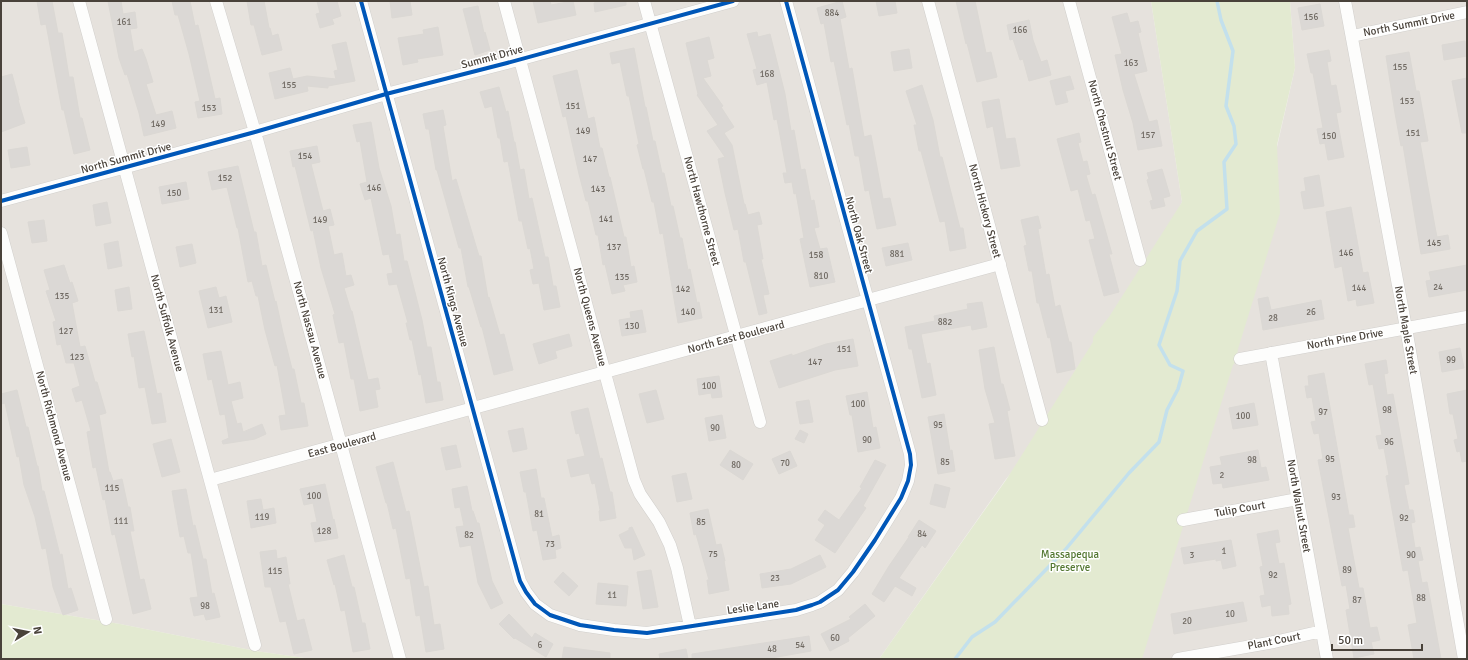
<svg xmlns="http://www.w3.org/2000/svg" width="1468" height="660" font-family="Signika,sans-serif">
<style>
.residential{fill:#e6e2dd}
.green{fill:#e3ead1}
.lines{fill:none;stroke-linecap:round;stroke-linejoin:round}
.stream{stroke:#c3e0ec;stroke-width:3.5}
.building{fill:#dbd8d5;stroke:#dbd8d4}
.minor-casing{stroke:#d1cfcc;stroke-width:13}
.minor{stroke:#fdfdfc;stroke-width:12}
.cycleway-casing{stroke:#fff;stroke-width:6}
.cycleway{stroke:#0057b8;stroke-width:4}
.labels{text-anchor:middle;dominant-baseline:central;stroke-width:3;stroke-linejoin:round;paint-order:stroke}
.number-label{font-size:9px;fill:#6f6962}
.street-label{font-size:11px;fill:#49423a;stroke:#fff}
.park-label{font-size:11px;fill:#537731;stroke:#fff}
</style>
<rect width="100%" height="100%" fill="#f3f1ee"/>
<!-- residential -->
<path class="residential" d="M1,1H1151L1182,202L1094,372L1006,479L879,659H311L256,651L120,624L1,604Z
M1290,1H1467V659H1127L1277,147L1295,68Z"/>
<!-- green -->
<path class="green" d="M1151,1H1290L1295,68L1277,145L1280,213L1238,349L1236,362L1233,365L1142,659H879L1006,480L1093,342V337L1109,317L1182,202Z
M1,604L120,624L256,651L311,659H1Z"/>
<g class="lines">
<!-- stream -->
<path class="stream" d="M955,659L972,637L995,622L1065,550L1129,473L1159,442L1167,410L1178,389L1183,371L1170,365L1159,345L1177,291L1180,261L1197,231L1227,209L1224,162L1236,144L1234,126L1226,106L1233,51L1221,20L1217,1"/>
</g>
<!-- building -->
<path class="building" d="M37,1H52L58,33H62L69,77H73L80,118H82L90,150L74,154L64,110H62L46,24L41,25Z
M108,1H121L123,14L135,12L137,28L130,29L134,52L142,49L146,59L153,82L146,84L156,115L172,111L176,128L144,136L139,113L127,74L125,75L119,58Z
M172,1H190L195,26L198,25L215,99L220,98L222,114L198,118L195,102L200,101L189,54L178,15H175Z
M247,1H264L269,28H270L272,36L278,34L282,50L262,55L254,25H251Z
M317,1H337L341,16L332,19L334,24L320,28L316,14L320,13Z
M390,1H410L412,15L392,18Z
M533,1H550L551,5L573,1L576,15L538,23Z
M601,1H626V5L595,12L594,3Z
M842,1L846,17L840,19L849,69L852,68L864,137L871,135L883,199L890,198L896,225L877,229L869,190L865,191L859,156H855L849,124L847,125L834,61L831,62L824,23L821,24L817,8Z
M876,1H895L897,13L879,16Z
M956,1H975L986,53L991,52L997,77L977,82L967,43L966,44Z
M1320,4L1324,26L1302,30L1298,8Z
M478,6L484,33L485,32L490,50L475,55L463,9Z
M1127,13L1130,23L1138,21L1141,32L1138,33L1147,71L1134,74L1149,122L1157,120L1162,146L1138,150L1133,123L1123,90L1115,55L1122,54L1112,17Z
M1029,20L1033,40L1041,62L1047,60L1051,75L1029,81L1023,59L1020,60L1013,39L1010,40L1007,25Z
M438,27L443,55L417,59L418,62L403,65L398,38L424,34L423,30Z
M757,32L758,37L770,34L785,94L791,131L794,130L801,170L805,169L811,201L814,200L819,227L814,228L820,249L827,248L835,282L810,287L800,239L804,238L796,193L794,194L792,182L785,183L783,173H787L777,119L774,120L767,82L757,85L753,70L757,69L747,34Z
M709,37L714,58L707,60L711,76L703,78L723,106L721,107L734,127L724,133L732,145L744,204H745L748,215L759,212L762,224L757,225L763,259H761L769,294L763,295L767,313L759,315L746,262H744L738,229L734,230L725,193L718,159L725,157L707,131L718,125L697,95L698,94L686,43Z
M1465,41L1467,56L1444,60L1442,45Z
M346,42L355,81L328,86V88L307,86L308,91L275,99L269,73L290,68L293,79L307,76L336,79L334,71L338,70L332,45Z
M634,48L645,107H646L653,141H655L662,173H664L671,206H673L680,238H682L688,270L690,269L697,303L699,302L702,318L678,323L663,233L660,234L654,202H652L644,169H643L637,145L639,144L629,96H627L620,62L612,64L610,53Z
M909,49L912,68L894,71L891,52Z
M1329,50L1331,61L1327,62L1331,86L1336,85L1341,112L1336,113L1344,157L1328,160L1325,143L1320,144L1317,129L1323,128L1313,73H1311L1307,54Z
M1409,52L1416,91H1419L1428,141L1420,142L1435,227L1437,237L1448,235L1450,249L1421,254L1403,145L1401,146L1395,113L1386,56Z
M577,70L588,119L594,117L600,148H602L609,177H610L624,237H626L631,267L634,266L637,282L623,285L625,291L612,294L605,264L603,265L598,235H596L588,201H586L579,174L566,116L563,117L553,76Z
M12,74L19,100H18L25,123L1,132V77Z
M1070,76L1074,89L1065,91L1068,102L1056,105L1050,81Z
M1467,78V133H1462L1452,81Z
M922,85L933,120L940,157H942L960,228H963L966,248L950,251L945,221L940,222L921,151H919L914,125H917L906,91Z
M499,87L506,112L508,111L514,142H515L520,170L524,169L529,199L532,198L545,257H548L553,286H556L560,307L544,310L539,283L533,284L530,270L534,269L530,248L528,249L522,221H519L508,161L504,162L500,138H498L492,106L485,108L480,92Z
M999,99L1006,139L1015,138L1020,166L1001,169L993,126L987,128L982,102Z
M443,110L446,125L443,126L452,181L456,179L479,256H481L488,298L489,297L500,335L504,334L513,370L494,375L482,327H481L469,287H468L461,248H459L437,170H436L429,129H426L423,114Z
M371,122L379,168L391,206L396,235L400,234L404,261H407L422,320L427,347H431L437,382H440L443,400L426,403L421,374L419,375L412,340H410L406,323H408L397,284L389,285L387,274L393,273L389,254L383,255L371,198L365,200L360,184L367,182L360,141L357,142L353,125Z
M1079,133L1081,142L1078,143L1083,162L1087,161L1090,174L1086,175L1092,195L1095,194L1105,229L1112,254H1109L1119,292L1104,296L1089,240L1095,239L1090,220L1086,221L1078,189L1071,191L1057,139Z
M317,146L320,162L311,164L323,211L330,209L334,225L328,226L334,255L342,253L346,276L351,275L354,285L344,288L351,311H352L368,380L378,378L380,389L375,390L378,407L360,411L354,379H351L344,342L339,343L333,315L335,314L321,268L313,230L311,231L295,166L293,167L290,151Z
M27,147L30,165L11,168L8,150Z
M238,166L254,232H256L262,266L266,265L275,302L276,301L283,333L292,369H294L301,403H304L308,426L281,430L279,416L286,415L277,365L275,366L265,330L258,296H256L252,281L248,282L238,228H237L227,187L212,190L208,172Z
M1162,169L1170,196L1163,198L1165,206L1152,209L1150,201L1153,200L1147,180L1149,179L1147,173Z
M1319,175L1324,206L1304,209L1301,192L1306,191L1304,178Z
M186,182L189,199L162,204L159,187Z
M107,202L111,223L96,226L93,205Z
M1351,207L1363,273L1368,272L1374,303L1357,306L1356,299L1348,301L1342,266L1335,268L1326,212Z
M1038,216L1041,228L1038,229L1046,275L1049,274L1055,307L1060,305L1069,342H1071L1075,369L1057,373L1050,337L1048,338L1039,303H1037L1032,271H1029L1024,246L1027,245L1021,220Z
M44,220L47,241L32,243L28,222Z
M118,241L122,266L108,269L104,244Z
M908,243L912,260L886,266L882,248Z
M192,244L196,263L180,267L176,247Z
M64,265L70,283L72,282L78,301L72,303L80,347L85,346L95,382H97L106,413L99,415L109,472H110L113,481L122,479L128,507H130L134,531H130L140,580L144,579L151,609L133,614L115,534L112,535L105,499L103,500L96,467L93,468L87,432L91,431L82,400L76,402L72,389L80,386L74,363H66L61,344L57,345L53,322L56,321L46,291L50,290L44,270Z
M1467,265V290L1429,297L1426,281L1431,280L1429,272Z
M129,287L132,309L118,311L115,290Z
M216,287L219,298L226,296L232,322L208,328L199,291Z
M1268,297L1271,310L1321,300L1324,319L1263,330L1258,299Z
M982,302L987,327L972,330L971,325L921,334L927,364L930,363L936,395L922,398L912,349H909L905,327L935,321L934,316L968,309L967,304Z
M642,310L646,332L622,336L619,320L631,318L630,312Z
M144,331L157,394L161,393L166,422L152,424L145,387L139,388L134,356L132,357L128,334Z
M569,334L572,346L555,351L557,358L539,364L533,344Z
M853,339L858,366L835,370L779,388L770,361L792,354V356L826,344Z
M994,347L1001,384H1003L1010,410L1007,411L1015,456L995,459L989,424L995,423L985,389L979,350Z
M1460,348L1464,368L1442,372L1439,352Z
M221,351L228,385L240,382L243,398L231,401L237,424L241,423L243,432L262,424L266,434L255,439L223,444L222,441L229,438L225,414L220,415L212,379L208,380L203,354Z
M1386,360L1388,373L1384,374L1387,395L1393,394L1407,472L1409,484L1404,485L1409,510H1413L1415,522L1411,523L1415,548L1420,547L1423,560L1418,561L1422,583L1427,582L1441,659H1414L1408,625L1417,623L1408,570L1403,571L1386,476L1389,475L1384,448L1379,449L1376,436L1382,435L1373,384L1369,385L1365,364Z
M1324,373L1349,515H1353L1355,527L1348,528L1359,588H1363L1370,628L1377,627L1380,640L1371,642L1374,654L1354,658L1346,610L1350,609L1346,585L1342,586L1318,460L1323,459L1319,433L1314,434L1311,422L1316,421L1312,397L1307,398L1305,386H1309L1308,376Z
M719,376L722,397L712,398L711,393L699,395L697,379Z
M17,390L26,427H28L37,466H38L42,491H44L60,555L62,554L68,589L71,588L78,610L63,615L53,587L46,548L42,549L35,517L24,485L19,456L17,457L5,403L1,404V394Z
M656,390L664,419L647,423L639,394Z
M1467,390V461L1462,462L1460,451L1457,452L1454,440L1458,439L1453,414H1450L1447,394Z
M867,392L873,428L876,427L880,448L858,452L852,415H850L846,396Z
M809,400L813,422L800,424L796,402Z
M1254,403L1258,425L1233,429L1229,408Z
M588,408L600,459L602,458L610,492H612L616,518L600,521L599,511L600,510L595,483L592,484L589,473L571,477L567,460L585,456L579,433L576,434L571,412Z
M944,414L950,451L952,450L955,471L938,474L928,417Z
M722,415L726,438L709,441L705,418Z
M523,428L527,449L513,452L508,431Z
M800,430L808,434L804,443L795,439Z
M171,439L180,472L162,477L153,444Z
M456,445L461,467L446,470L441,448Z
M730,450L753,464L743,480L720,465Z
M1258,450L1261,468L1266,467L1269,480L1223,488L1222,483L1213,484L1210,467L1222,465L1220,457Z
M790,451L797,466L779,474L772,459Z
M875,460L886,465L863,506L866,508L835,553L815,540L825,525L818,520L825,510L839,520L862,488L860,487Z
M393,462L406,512L409,511L424,587L428,586L434,625L440,624L444,649L426,652L420,615L416,616L410,578L406,579L396,528L393,529L387,503H386L376,467Z
M536,469L541,498H544L552,537L559,535L561,548L555,550L556,558L543,560L537,530L533,531L526,492H524L520,472Z
M686,473L692,499L677,502L672,476Z
M325,484L333,520L334,519L338,538L315,542L311,523L317,522L313,503L304,505L300,489Z
M935,484L950,488L945,508L930,504Z
M467,486L472,511H473L477,523H479L492,581L503,603L491,609L478,583L471,545L460,547L456,527L464,526L460,507L455,508L452,489Z
M186,489L193,526L195,525L203,559H206L212,594L214,593L220,617L206,620L204,614L194,616L190,598L198,597L191,553H188L184,536L180,537L172,491Z
M261,499L263,510L274,508L276,523L251,528L247,501Z
M708,509L716,545L721,544L725,561H724L729,590L709,594L707,580H709L696,534L694,535L690,513Z
M919,520L936,531L925,548L922,545L899,578L916,588L912,596L895,586L884,602L872,594L889,566L909,537H908Z
M632,527L645,555L634,560L632,548H625L619,535L629,530V528Z
M1278,530L1280,542L1275,543L1279,564L1284,563L1291,604L1288,605L1289,614L1272,616L1271,605L1262,607L1260,596L1265,595L1260,567L1263,566L1257,534Z
M1231,540L1236,566L1223,569L1221,560L1216,561V559L1184,564L1181,548Z
M276,550L277,559L286,557L290,584H288L297,621L304,619L312,650L294,654L286,621L280,622L271,587H265L260,552Z
M344,555L352,587H354L362,623H365L370,649L353,652L345,610L341,611L335,584L334,585L327,560Z
M820,555L826,567L791,584L762,588L760,574L791,569Z
M651,570L658,607L643,609L637,572Z
M563,572L578,586L569,596L554,582Z
M598,583L628,586L626,606L596,604Z
M1243,602L1247,621L1174,634L1171,614Z
M865,604L875,616L848,638L849,641L830,651L821,634L851,619L849,617Z
M509,614L532,638L535,633L553,644L546,657L515,638L514,639L499,624Z
M809,636L811,651L766,659H692V654Z
M564,647L610,653V659H562Z
M686,649L688,659H660L659,654Z"/>
<g class="lines">
<!-- minor casing -->
<g class="minor-casing">
<path id="minor" d="M79,1L255,645
M216,1L255,132L400,659
M361,1L520,581L526,592L535,604L550,615L580,625L614,630L647,633L796,610L812,605L820,602L838,590L853,572L875,540L901,498L908,481L911,465L910,454L786,1
M504,1L634,480L640,494L659,522L670,545L677,568L690,626
M644,1L760,422
M928,1L1042,420
M1069,1L1140,260
M1345,1L1406,328L1464,659
M1352,36L1467,12
M1,201L255,132L386,94L507,63L733,1
M1,233L106,619
M1271,353L1327,659
M1240,359L1467,317
M210,480L1000,264
M1183,520L1298,499
M1178,659L1274,642L1322,631"/>
</g>
<!-- minor -->
<use href="#minor" class="minor"/>
<!-- cycleway casing -->
<g class="cycleway-casing">
<path id="cycleway" d="M361,1L520,581L526,592L535,604L550,615L580,625L614,630L647,633L796,610L812,605L820,602L838,590L853,572L875,540L901,498L908,481L911,465L910,454L786,1
M1,201L255,132L386,94L507,63L733,1"/>
</g>
<!-- cycleway -->
<use href="#cycleway" class="cycleway"/>
</g>
<g class="labels">
<!-- number labels -->
<g class="number-label">
<text x="832" y="13">884</text>
<text x="1311" y="17">156</text>
<text x="124" y="22">161</text>
<text x="1020" y="30">166</text>
<text x="1131" y="63">163</text>
<text x="1400" y="67">155</text>
<text x="767" y="74">168</text>
<text x="289" y="85">155</text>
<text x="1407" y="101">153</text>
<text x="573" y="106">151</text>
<text x="209" y="108">153</text>
<text x="158" y="124">149</text>
<text x="583" y="131">149</text>
<text x="1413" y="133">151</text>
<text x="1148" y="135">157</text>
<text x="1329" y="136">150</text>
<text x="305" y="156">154</text>
<text x="590" y="159">147</text>
<text x="225" y="178">152</text>
<text x="374" y="188">146</text>
<text x="598" y="189">143</text>
<text x="174" y="193">150</text>
<text x="606" y="219">141</text>
<text x="320" y="220">149</text>
<text x="1434" y="243">145</text>
<text x="614" y="247">137</text>
<text x="1346" y="253">146</text>
<text x="897" y="254">881</text>
<text x="816" y="255">158</text>
<text x="821" y="276">810</text>
<text x="622" y="277">135</text>
<text x="1438" y="287">24</text>
<text x="1359" y="288">144</text>
<text x="683" y="289">142</text>
<text x="62" y="296">135</text>
<text x="216" y="310">131</text>
<text x="688" y="312">140</text>
<text x="1311" y="312">26</text>
<text x="1273" y="318">28</text>
<text x="945" y="322">882</text>
<text x="632" y="326">130</text>
<text x="66" y="331">127</text>
<text x="844" y="349">151</text>
<text x="77" y="357">123</text>
<text x="1451" y="360">99</text>
<text x="815" y="362">147</text>
<text x="709" y="386">100</text>
<text x="858" y="404">100</text>
<text x="1387" y="410">98</text>
<text x="1323" y="412">97</text>
<text x="1243" y="416">100</text>
<text x="938" y="425">95</text>
<text x="715" y="428">90</text>
<text x="867" y="440">90</text>
<text x="1389" y="442">96</text>
<text x="1330" y="459">95</text>
<text x="1252" y="460">98</text>
<text x="945" y="462">85</text>
<text x="785" y="463">70</text>
<text x="736" y="465">80</text>
<text x="1222" y="475">2</text>
<text x="112" y="488">115</text>
<text x="314" y="496">100</text>
<text x="1336" y="497">93</text>
<text x="539" y="514">81</text>
<text x="262" y="517">119</text>
<text x="1404" y="518">92</text>
<text x="121" y="521">111</text>
<text x="701" y="522">85</text>
<text x="324" y="531">128</text>
<text x="922" y="534">84</text>
<text x="469" y="535">82</text>
<text x="550" y="544">73</text>
<text x="1224" y="551">1</text>
<text x="713" y="554">75</text>
<text x="1192" y="555">3</text>
<text x="1411" y="555">90</text>
<text x="1347" y="570">89</text>
<text x="275" y="571">115</text>
<text x="1273" y="575">92</text>
<text x="775" y="578">23</text>
<text x="612" y="595">11</text>
<text x="1421" y="598">88</text>
<text x="1357" y="600">87</text>
<text x="205" y="606">98</text>
<text x="1230" y="614">10</text>
<text x="1187" y="621">20</text>
<text x="835" y="638">60</text>
<text x="540" y="645">6</text>
<text x="800" y="645">54</text>
<text x="772" y="649">48</text>
</g>
<!-- street labels -->
<g class="street-label">
<text transform="translate(1409 24) rotate(-11)">North Summit Drive</text>
<text transform="translate(492 57) rotate(-15)">Summit Drive</text>
<text transform="translate(1105 130) rotate(75)">North Chestnut Street</text>
<text transform="translate(126 158) rotate(-15)">North Summit Drive</text>
<text transform="translate(702 211) rotate(75)">North Hawthorne Street</text>
<text transform="translate(985 211) rotate(75)">North Hickory Street</text>
<text transform="translate(859 235) rotate(75)">North Oak Street</text>
<text transform="translate(453 302) rotate(75)">North Kings Avenue</text>
<text transform="translate(590 317) rotate(75)">North Queens Avenue</text>
<text transform="translate(167 323) rotate(75)">North Suffolk Avenue</text>
<text transform="translate(310 330) rotate(75)">North Nassau Avenue</text>
<text transform="translate(1406 330) rotate(80)">North Maple Street</text>
<text transform="translate(736 337) rotate(-15)">North East Boulevard</text>
<text transform="translate(1345 339) rotate(-10)">North Pine Drive</text>
<text transform="translate(54 426) rotate(75)">North Richmond Avenue</text>
<text transform="translate(342 445) rotate(-15)">East Boulevard</text>
<text transform="translate(1299 506) rotate(80)">North Walnut Street</text>
<text transform="translate(1240 509) rotate(-10)">Tulip Court</text>
<text transform="translate(753 607) rotate(-8)">Leslie Lane</text>
<text transform="translate(1274 641) rotate(-11)">Plant Court</text>
</g>
<!-- park labels -->
<g class="park-label">
<text x="1070" y="554">Massapequa<tspan x="1070" dy="13">Preserve</tspan></text>
</g>
</g>
<!-- border -->
<rect width="1468" height="660" fill="none" stroke="#49423a" stroke-width="4"/>
<!-- north arrow -->
<g transform="translate(28 632) rotate(80)" stroke="#ffffff" stroke-width="3" paint-order="stroke">
<path d="M0-3L7 15L0 10L-7 15Z" fill="#49423a"/>
<text y="-6" font-size="11" font-weight="bold" text-anchor="middle" fill="#49423a">N</text>
</g>
<!-- scale -->
<path d="M1332 644v6h90v-6" fill="none" stroke="#49423a" stroke-width="2"/>
<text x="1338" y="644" font-size="12" fill="#49423a" stroke="#ffffff" stroke-width="3" paint-order="stroke">50 m</text>
</svg>
